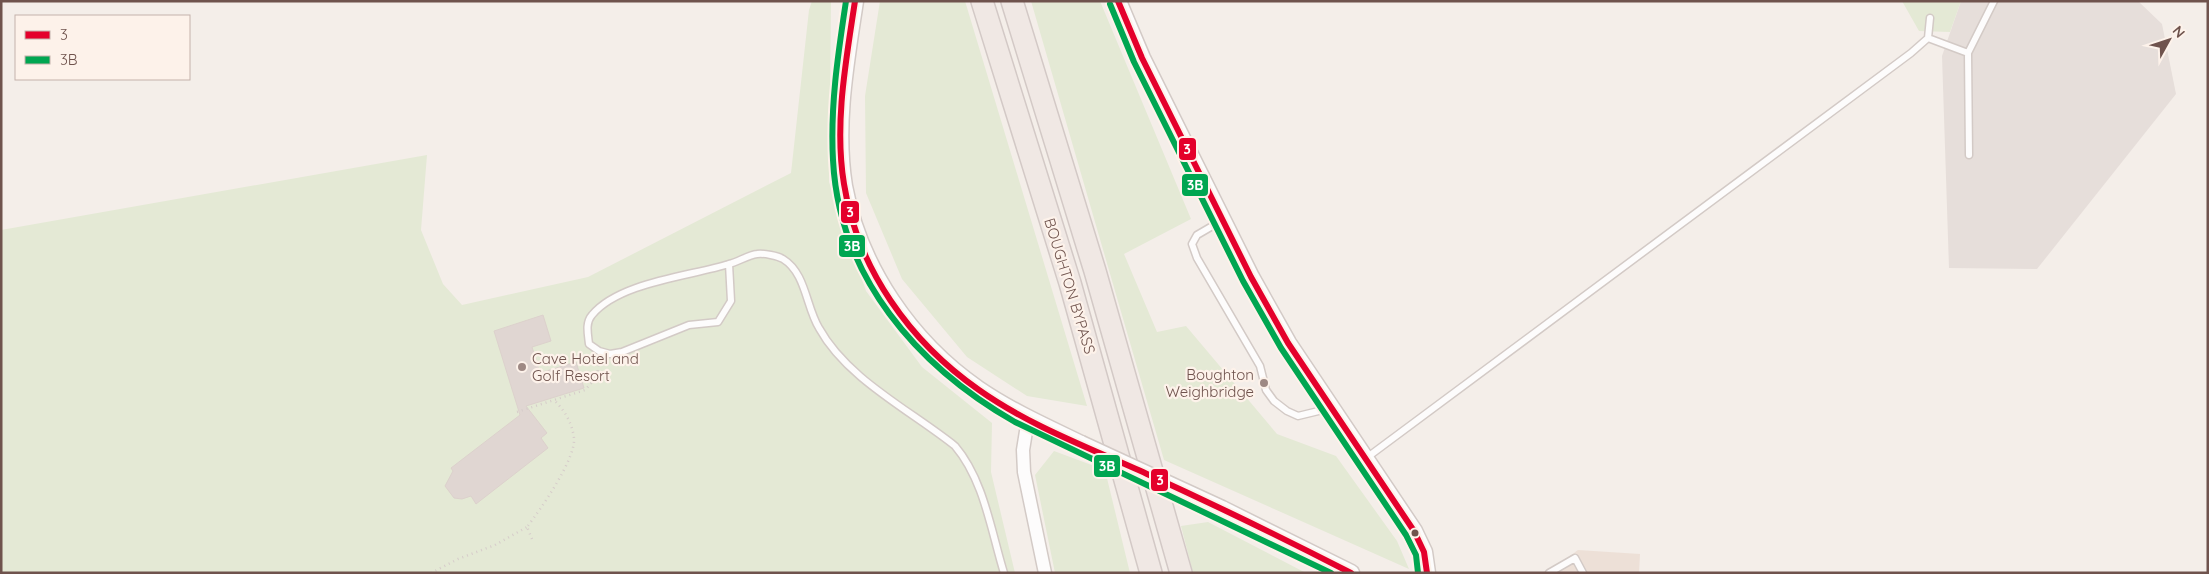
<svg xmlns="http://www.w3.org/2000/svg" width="2209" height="574" font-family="Quicksand,sans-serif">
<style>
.residential{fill:#ede0d7}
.industrial{fill:#e6deda}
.green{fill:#e4e9d5}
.building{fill:#e0d6d2;stroke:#dcd1cc}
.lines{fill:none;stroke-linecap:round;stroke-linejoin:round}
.service-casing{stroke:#d3cac6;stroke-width:9}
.minor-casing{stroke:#d3cac6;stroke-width:15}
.tertiary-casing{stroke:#d3cac6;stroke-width:19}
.trunk-casing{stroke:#d3c9c6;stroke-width:24}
.path{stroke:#d6ccca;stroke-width:2.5;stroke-dasharray:1 4;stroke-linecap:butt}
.service{stroke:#fdfcfc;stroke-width:6}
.minor{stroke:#fdfcfc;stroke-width:12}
.tertiary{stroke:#fdfcfc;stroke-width:16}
.trunk{stroke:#f0e8e4;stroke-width:21}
.tertiary-bridge-casing{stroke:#d3cac6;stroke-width:19;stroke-linecap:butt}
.tertiary-bridge{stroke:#fdfcfc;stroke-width:16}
.bus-1-casing{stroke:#fdf2ea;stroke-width:10}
.bus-2-casing{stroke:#fdf2ea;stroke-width:10}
.bus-1{stroke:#e4002b;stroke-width:6}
.bus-2{stroke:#00a651;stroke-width:6}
.poi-dot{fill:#9e8984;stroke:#fdf2ea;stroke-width:2}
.bus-dot{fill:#6f534d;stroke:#fdf2ea;stroke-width:2}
.labels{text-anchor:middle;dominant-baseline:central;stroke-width:4.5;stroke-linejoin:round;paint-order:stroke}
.street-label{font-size:15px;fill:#6f534d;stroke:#fdf2ea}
.poi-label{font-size:15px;fill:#6f534d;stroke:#fdf2ea;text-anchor:start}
.line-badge{stroke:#fdf2ea;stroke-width:2}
.badge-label{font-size:14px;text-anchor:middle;font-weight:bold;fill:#fff}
</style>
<rect width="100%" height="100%" fill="#f4eee9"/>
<!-- residential -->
<path class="residential" d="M1578,550L1640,554L1639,573H1547Z"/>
<!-- industrial -->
<path class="industrial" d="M1961,1H2138L2162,24L2176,94L2037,269L1949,268L1942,56Z"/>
<!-- green -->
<path class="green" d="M812,1H831L829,182L866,291L922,367L992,423L991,472L1015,573H1V230L427,155L421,230L443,284L462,305L588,277L791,173L809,10Z
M880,1H965L1087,406L1027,396L967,357L902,279L866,193L865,96Z
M1031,1H1100L1191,219L1124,254L1157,332L1186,326L1277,434L1336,456L1397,541L1409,569L1164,460Z
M1902,1H1961L1950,32L1919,31Z
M1054,451L1105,470L1130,573H1055L1035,475Z
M1208,522L1306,573H1193L1181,526Z"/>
<!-- building -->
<path class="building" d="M543,315L551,341L532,347L540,373L576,362L584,388L526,406L547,433L541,438L548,448L476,504L471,496L462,499L454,498L445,486L453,471L451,468L520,415L494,331Z"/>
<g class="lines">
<!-- service casing -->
<g class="service-casing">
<path id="service" d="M1928,38L1968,53
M1969,155L1968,53L1994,1
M1221,221L1197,235L1192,244L1197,258L1260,366L1266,390L1274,401L1287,411L1298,416L1331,408
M729,264L731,301L718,322L689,325L622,352L610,354L599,351L589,344C588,334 585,323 592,315C619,282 691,276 729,264C738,262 748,255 757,254C764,253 778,256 783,259C806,273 806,307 819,328C847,379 910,410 955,446C984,480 991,531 1004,573
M1365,459L1911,53L1928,38L1930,18
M1549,573L1575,558L1583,573"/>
</g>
<!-- minor casing -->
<g class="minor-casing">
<path id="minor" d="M1028,419L1023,450L1024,472L1045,573"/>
</g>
<!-- tertiary casing -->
<g class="tertiary-casing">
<path id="tertiary" d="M855,1C846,61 834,125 844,186C859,267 910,342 978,389C1010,411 1046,427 1081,444
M1118,1L1142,58L1251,277L1288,343L1414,531L1424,552L1427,573
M1222,509L1351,573"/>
</g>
<!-- trunk casing -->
<g class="trunk-casing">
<path id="trunk" d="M982,1L1070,283L1151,573
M1012,1L1095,271L1181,573"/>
</g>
<!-- path -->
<path class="path" d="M517,412L585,390L597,377L599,360
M532,539L527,527C540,510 576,459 574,438C572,423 565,411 555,401
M431,573L458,559L495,545L527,527"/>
<!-- service -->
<use href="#service" class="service"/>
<!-- minor -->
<use href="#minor" class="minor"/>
<!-- tertiary -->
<use href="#tertiary" class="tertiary"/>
<!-- trunk -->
<use href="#trunk" class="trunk"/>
<!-- tertiary-bridge casing -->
<g class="tertiary-bridge-casing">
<path id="tertiary-bridge" d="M1081,444L1222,509"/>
</g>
<!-- tertiary-bridge -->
<use href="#tertiary-bridge" class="tertiary-bridge"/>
<!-- bus-1 casing -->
<g class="bus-1-casing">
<path id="bus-1" d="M855,1C846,61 834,124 844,184C857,268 910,342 979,390C1030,426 1090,448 1147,474C1215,505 1283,538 1351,573
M1118,1L1142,58L1251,277L1288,343L1414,531L1424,552L1427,573"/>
</g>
<!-- bus-2 casing -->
<g class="bus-2-casing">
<path id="bus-2" d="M846,1C838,54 830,106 833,160C839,277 917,366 1015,422L1331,573
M1110,4L1134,62L1243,281L1281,348L1406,535L1416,555L1418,573"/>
</g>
<!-- bus-1 -->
<use href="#bus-1" class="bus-1"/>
<!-- bus-2 -->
<use href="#bus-2" class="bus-2"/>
</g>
<!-- markers -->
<g class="poi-dot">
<circle cx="522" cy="367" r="5"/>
<circle cx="1264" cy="383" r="5"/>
</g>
<circle class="bus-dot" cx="1415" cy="533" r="4.5"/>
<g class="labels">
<!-- street labels -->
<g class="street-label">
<text transform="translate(1070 286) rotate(73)">BOUGHTON BYPASS</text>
</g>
<!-- poi labels -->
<g class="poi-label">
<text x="532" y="358">Cave Hotel and<tspan x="532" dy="17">Golf Resort</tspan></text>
<text x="1254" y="374" text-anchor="end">Boughton<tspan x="1254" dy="17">Weighbridge</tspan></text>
</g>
</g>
<g class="line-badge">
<rect x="1178" y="137" width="19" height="24" rx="5" fill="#e4002b"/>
<rect x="1181" y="173" width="28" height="24" rx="5" fill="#00a651"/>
<rect x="840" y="200" width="20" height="24" rx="5" fill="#e4002b"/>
<rect x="838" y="234" width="28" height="24" rx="5" fill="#00a651"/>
<rect x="1093" y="454" width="28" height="24" rx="5" fill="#00a651"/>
<rect x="1150" y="468" width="19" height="24" rx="5" fill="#e4002b"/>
</g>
<g class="badge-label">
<text x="1187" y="154">3</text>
<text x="1195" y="190">3B</text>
<text x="850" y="217">3</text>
<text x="852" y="251">3B</text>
<text x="1107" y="471">3B</text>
<text x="1160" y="485">3</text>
</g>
<!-- border -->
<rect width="2209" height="574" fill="none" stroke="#6f534d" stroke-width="5"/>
<!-- legend -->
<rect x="15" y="15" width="175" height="65" fill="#fdf2ea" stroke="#c4b2ab"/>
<rect x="25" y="31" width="25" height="8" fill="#e4002b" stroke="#c4b2ab"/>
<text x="60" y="40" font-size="15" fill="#6f534d">3</text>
<rect x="25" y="56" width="25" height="8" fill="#00a651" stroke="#c4b2ab"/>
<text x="60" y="65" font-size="15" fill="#6f534d">3B</text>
<!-- north arrow -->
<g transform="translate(2169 40) rotate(50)" stroke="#fdf2ea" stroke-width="4" paint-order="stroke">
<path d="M0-4L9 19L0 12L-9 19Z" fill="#6f534d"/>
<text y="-8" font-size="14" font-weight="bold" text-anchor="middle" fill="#6f534d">N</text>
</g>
</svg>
